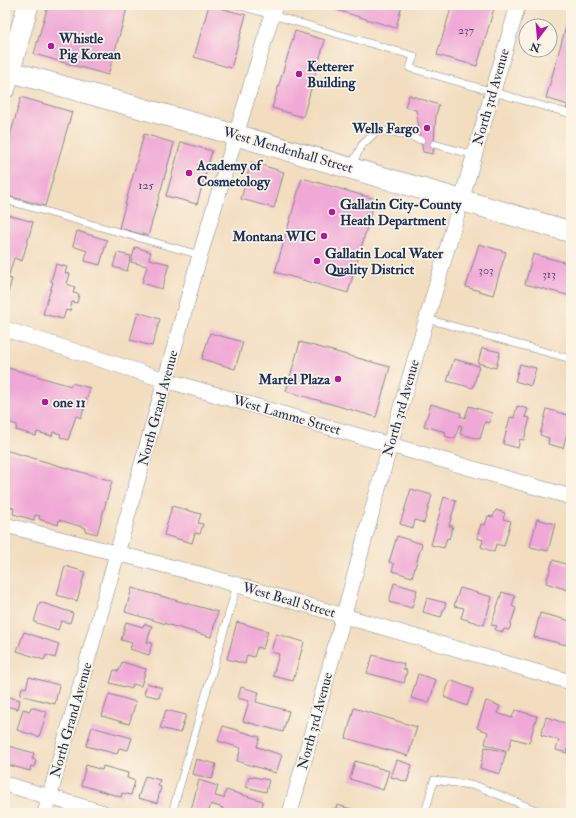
<svg xmlns="http://www.w3.org/2000/svg" width="576" height="818" font-family="'IM FELL Double Pica',serif">
<style>
.building{fill:#f0a8d6}
.lines{fill:none;stroke-linecap:round;stroke-linejoin:round}
.lane-casing{stroke:#86868e;stroke-width:8}
.street-casing{stroke:#86868e;stroke-width:16}
.secondary-casing{stroke:#86868e;stroke-width:22}
.lane{stroke:#fff;stroke-width:7}
.street{stroke:#fff;stroke-width:15}
.secondary{stroke:#fff;stroke-width:21}
.poi-dot{fill:#b5179e;stroke:#fcf5e5;stroke-width:1.5}
.labels{text-anchor:middle;dominant-baseline:central;stroke-width:3.5;stroke-linejoin:round;paint-order:stroke}
.number-label{font-size:12px;fill:#504d7c}
.poi-label{font-size:14px;font-weight:bold;fill:#1b2f5e;stroke:#fcf5e5;text-anchor:start}
.street-label{font-size:14px;fill:#1b2f5e;stroke:#fcf5e5}
</style>
<rect width="100%" height="100%" fill="#fcf5e5"/>
<filter id="ink" filterUnits="userSpaceOnUse"><feTurbulence type="fractalNoise" baseFrequency=".025" numOctaves="2"/><feDisplacementMap in="SourceGraphic" scale="8" xChannelSelector="R" yChannelSelector="G"/><feConvolveMatrix kernelMatrix="1 2 1 2 8 2 1 2 1" color-interpolation-filters="sRGB"/></filter>
<filter id="wash" filterUnits="userSpaceOnUse"><feTurbulence type="fractalNoise" baseFrequency=".012" numOctaves="4" result="noise"/><feDisplacementMap in="SourceGraphic" scale="16" xChannelSelector="R" yChannelSelector="G"/><feGaussianBlur stdDeviation="0.9" result="paint"/><feColorMatrix in="noise" values="0 0 0 0 0 0 0 0 0 0 0 0 0 0 0 0 0 1.4 0 .05"/><feComposite in="paint" operator="in"/></filter>
<g filter="url(#wash)">
<rect width="100%" height="100%" fill="#f2ddbf"/>
<g id="blocks">
<!-- building -->
<path class="building" d="M48,5H128L108,75L34,54Z
M209,5L246,15L231,68L194,57Z
M320,5H402L396,28Z
M452,5H495L477,66L437,55Z
M571,8V110L566,109L568,105L546,98Z
M295,31L325,40L303,117L272,108Z
M409,95L439,105L436,115L433,154L423,152L416,110L405,107Z
M21,97L72,112L45,206L5,195V154Z
M144,134L174,143L148,236L119,228Z
M181,142L212,151L197,204L166,196Z
M251,162L284,172L274,208L241,199Z
M302,178L375,199L348,293L275,272Z
M5,214L33,222L22,261L14,258L8,278L12,279L5,302Z
M77,231L107,240L100,265L85,261L87,251L73,246Z
M479,244L506,252L493,295L466,287Z
M135,247L151,252L149,259L169,264L162,289L142,283L147,266L131,262Z
M117,253L131,256L127,271L113,267Z
M533,254L571,264V296L525,284Z
M56,264L67,267L65,273L70,274L67,284L75,287L73,293L79,294L77,303L72,302L70,311L66,310L63,319L43,314L53,282L51,281Z
M138,312L160,319L152,346L130,340Z
M210,333L243,342L235,369L202,359Z
M300,342L390,367L376,417L286,391Z
M482,348L500,352L496,368L478,363Z
M454,359L479,366L473,388L447,381Z
M520,364L536,368L531,386L515,381Z
M5,367L71,386L72,383L90,388L81,418L76,416L68,440L60,437L61,434L53,432L52,436L37,432L36,436L16,430L17,425L5,421Z
M431,404L461,413L460,416L465,418L469,406L492,413L489,423L485,422L480,439L460,434L462,426L459,425L455,439L445,436L446,432L424,426Z
M517,406L528,409L525,417L530,418L524,440L520,439L518,448L503,444L510,417L514,418Z
M547,409L571,416L563,448L548,444L549,438L540,435Z
M5,450L112,481L97,534L85,531L86,528L59,520L58,525L39,519L40,516L35,515L34,520L13,514L14,508L5,506Z
M411,489L432,495L424,523L415,520L413,528L400,524Z
M444,497L456,501L449,526H453L449,539L447,538L444,548L431,545Z
M172,506L201,514L198,523L203,524L200,534L195,533L192,543L164,535Z
M496,510L505,513L503,519L511,521L504,546L496,544L494,552L481,547L483,540L477,538L481,524L485,525L488,516L493,517Z
M537,519L555,524L548,551L530,547Z
M397,536L422,544L412,577L392,571L394,564L389,562Z
M553,560L571,566V591L546,583Z
M65,566L85,572L77,601L57,595Z
M394,583L417,590L412,608L389,602Z
M132,588L218,612L211,637L125,612Z
M460,588L492,597L484,625L461,618L464,608L454,606Z
M502,592L515,596L512,606L516,608L509,630L504,629L503,632L495,630L497,626L491,625Z
M427,598L446,603L441,617L423,612Z
M40,602L73,613L70,623L61,621L58,630L34,622Z
M540,613L571,621V646L534,637Z
M126,622L143,627L144,624L152,626L147,642L152,643L149,655L130,649L132,643L121,640Z
M237,622L268,631L263,649L257,647L254,657L247,655L245,664L227,659Z
M24,632L59,644L55,658L46,655L44,660L17,651Z
M276,634L304,642L293,681L273,676L279,654L271,652Z
M373,655L404,664L403,669L407,670L404,683L367,673Z
M122,662L146,669L141,686L133,684L132,689L110,683L114,670L119,671Z
M418,674L436,680L429,703L411,698Z
M29,677L59,685L55,704L20,695L22,687L26,688Z
M450,680L473,689L467,706L444,697Z
M147,683L162,688L159,698L144,694Z
M241,687L259,692L256,702L289,711L283,732L243,721L249,701L238,698Z
M109,694L136,702L129,724L102,716Z
M5,696L20,700L18,709L5,706Z
M486,701L500,706L497,713L512,718L515,710L537,716L529,743L512,738L508,751L485,744L488,732L477,728Z
M31,707L47,712L39,737L17,730L23,709L30,711Z
M354,708L417,727L408,756L346,738Z
M166,710L186,715L180,733L160,728Z
M546,717L571,725V738L567,753L556,750L559,740L541,735Z
M223,726L260,737L257,747L282,755L276,773L237,761L241,748L218,741Z
M92,727L132,738L128,750L119,748L117,754L86,746Z
M5,745L34,753L32,759L36,760L34,767L31,766L30,771L5,764Z
M485,747L506,752L500,774L480,768Z
M196,759L216,764L212,779L192,774Z
M397,760L412,765L407,782L391,777Z
M355,761L389,771L383,790L350,779Z
M86,765L102,770L103,766L128,773L127,778L135,781L131,795L122,793L121,797L81,785Z
M145,776L160,780L158,786L161,787L157,803L138,798Z
M249,776L269,780L266,792L246,787Z
M199,780L218,786L215,796L224,798L226,790L263,801L260,813H221L223,808L211,804L208,813H200L191,810Z
M337,805L359,811V813H334Z"/>
</g>
</g>
<g filter="url(#ink)">
<use href="#blocks" fill-opacity="0" stroke="#86868e" stroke-width="1"/>
<g class="lines">
<!-- lane casing -->
<g class="lane-casing">
<path id="lane" d="M237,5L414,56L410,68L571,114
M434,144L474,155
M351,166L362,145L377,131L393,132L421,140
M5,200L200,255
M427,319L571,359
M172,813L237,585
M425,813L434,780L477,786L543,813"/>
</g>
<!-- street casing -->
<g class="street-casing">
<path id="street" d="M5,329L165,380L571,497
M5,525L203,575L571,682
M5,784L104,813
M45,813L200,255L275,5
M290,813L390,445L518,5"/>
</g>
<!-- secondary casing -->
<g class="secondary-casing">
<path id="secondary" d="M5,70L222,131L571,232
M5,88L28,5"/>
</g>
<!-- lane -->
<use href="#lane" class="lane"/>
<!-- street -->
<use href="#street" class="street"/>
<!-- secondary -->
<use href="#secondary" class="secondary"/>
</g>
</g>
<!-- markers -->
<g class="poi-dot">
<circle cx="51" cy="46" r="4"/>
<circle cx="299" cy="74" r="4"/>
<circle cx="427" cy="128" r="4"/>
<circle cx="189" cy="173" r="4"/>
<circle cx="332" cy="212" r="4"/>
<circle cx="324" cy="236" r="4"/>
<circle cx="317" cy="261" r="4"/>
<circle cx="338" cy="379" r="4"/>
<circle cx="45" cy="402" r="4"/>
</g>
<g class="labels">
<!-- number labels -->
<g class="number-label">
<text x="466" y="30">237</text>
<text x="146" y="185">125</text>
<text x="486" y="270">303</text>
<text x="549" y="274">313</text>
</g>
<!-- poi labels -->
<g class="poi-label">
<text x="59" y="38">Whistle<tspan x="59" dy="16">Pig Korean</tspan></text>
<text x="307" y="66">Ketterer<tspan x="307" dy="16">Building</tspan></text>
<text x="419" y="128" text-anchor="end">Wells Fargo</text>
<text x="197" y="165">Academy of<tspan x="197" dy="16">Cosmetology</tspan></text>
<text x="340" y="204">Gallatin City-County<tspan x="340" dy="16">Heath Department</tspan></text>
<text x="316" y="236" text-anchor="end">Montana WIC</text>
<text x="325" y="253">Gallatin Local Water<tspan x="325" dy="16">Quality District</tspan></text>
<text x="330" y="379" text-anchor="end">Martel Plaza</text>
<text x="53" y="402">one 11</text>
</g>
<!-- street labels -->
<g class="street-label">
<text transform="translate(491 97) rotate(-74)">North 3rd Avenue</text>
<text transform="translate(288 150) rotate(16)">West Mendenhall Street</text>
<text transform="translate(158 408) rotate(-75)">North Grand Avenue</text>
<text transform="translate(401 408) rotate(-74)">North 3rd Avenue</text>
<text transform="translate(287 415) rotate(16)">West Lamme Street</text>
<text transform="translate(289 600) rotate(16)">West Beall Street</text>
<text transform="translate(71 720) rotate(-74)">North Grand Avenue</text>
<text transform="translate(315 721) rotate(-75)">North 3rd Avenue</text>
</g>
</g>
<!-- margin -->
<rect width="576" height="818" fill="none" stroke="#fcf5e5" stroke-width="20"/>
<!-- north arrow -->
<g transform="translate(538 38) rotate(196)"><circle r="19" fill="#fcf5e5" stroke="#a2a6af"/>
<path d="M0-3L7 15L0 10L-7 15Z" fill="#b5179e"/>
<text y="-6" font-size="11" font-weight="bold" text-anchor="middle" fill="#1b2f5e">N</text>
</g>
</svg>
